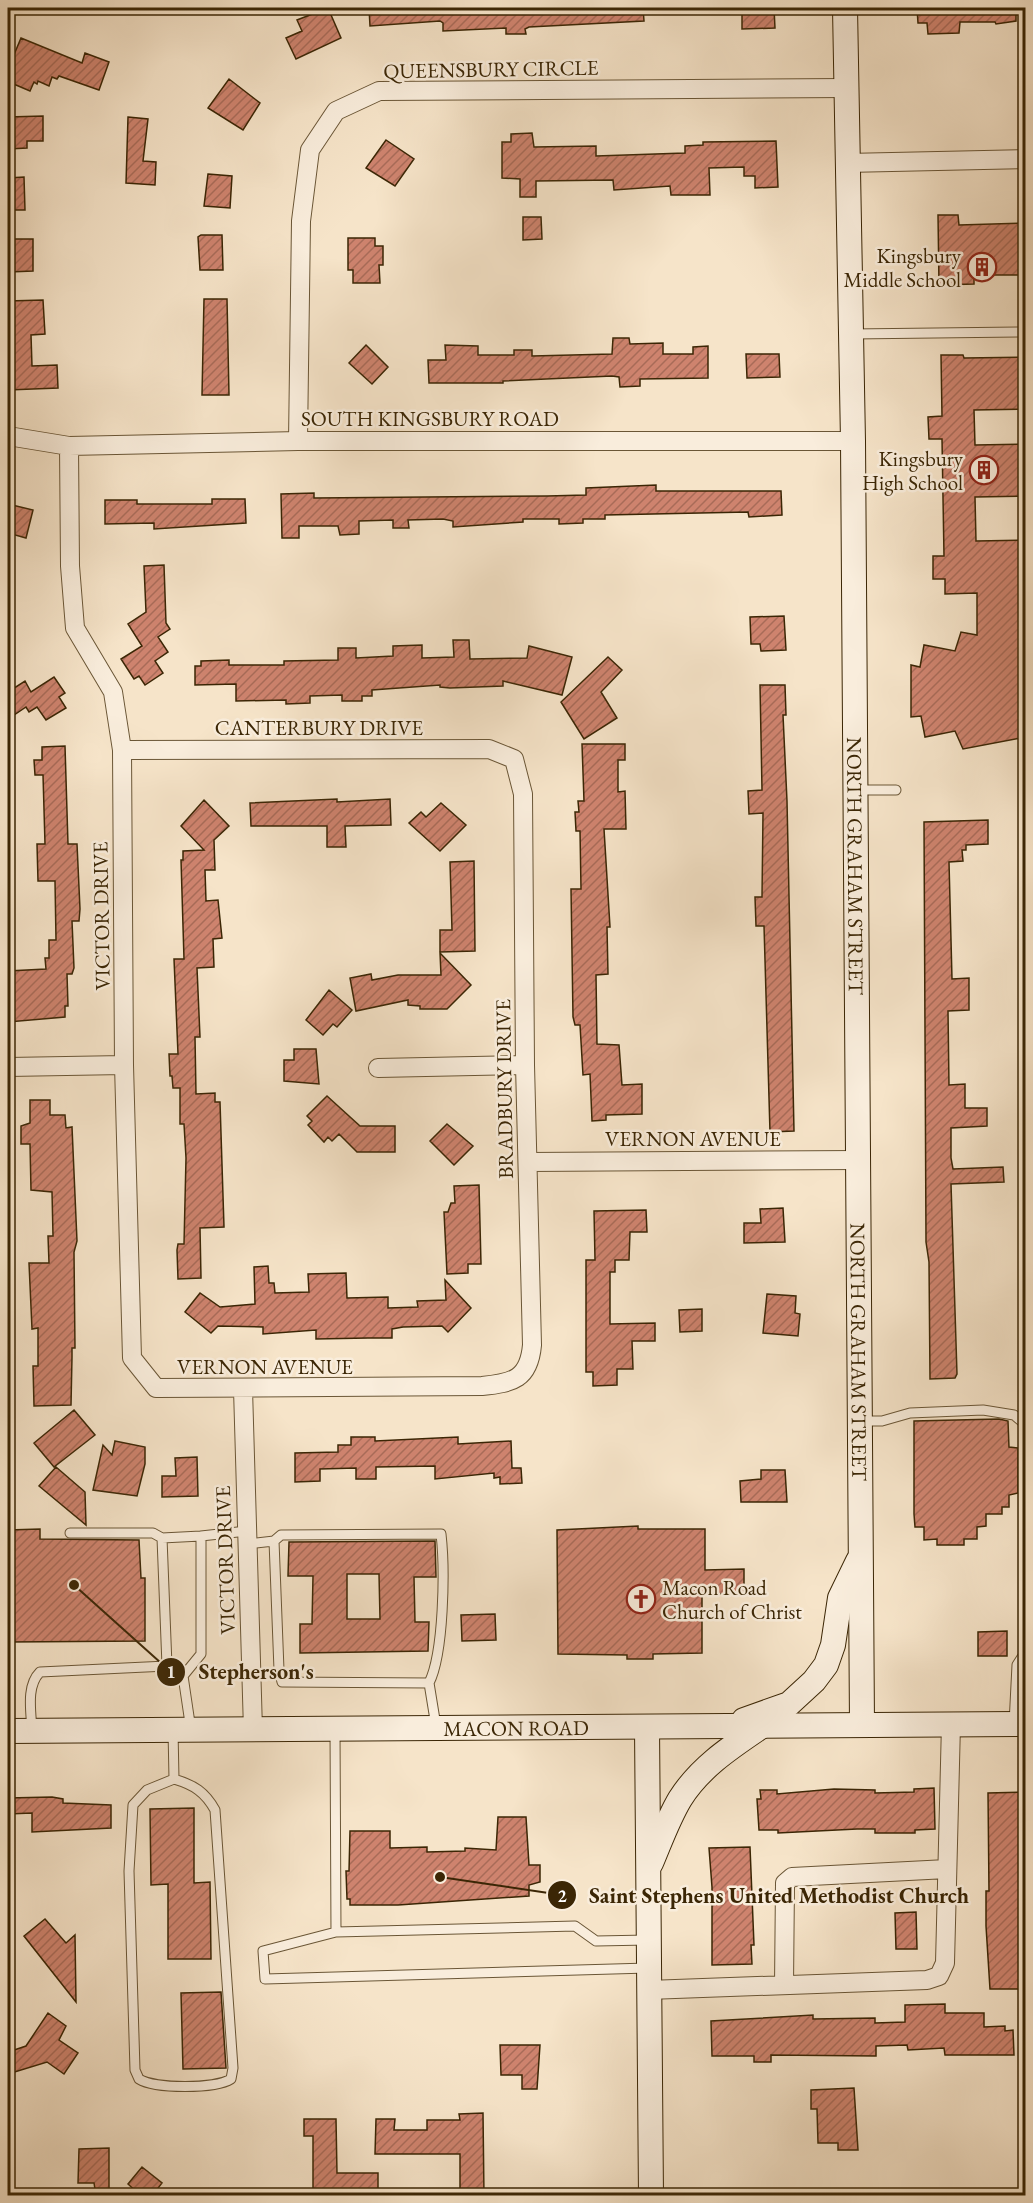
<svg xmlns="http://www.w3.org/2000/svg" width="1033" height="2203" font-family="'EB Garamond',serif">
<style>
.building{fill:url(#building-hatch);stroke:#3b2605;stroke-width:1.5;fill-rule:evenodd}
.lines{fill:none;stroke-linecap:round;stroke-linejoin:round}
.lane-casing{stroke:#6a5636;stroke-width:11}
.street-casing{stroke:#6a5636;stroke-width:20}
.secondary-casing{stroke:#3b2605;stroke-width:26}
.lane{stroke:#f9eddc;stroke-width:9}
.street{stroke:#f9eddc;stroke-width:18}
.secondary{stroke:#f9eddc;stroke-width:24}
.labels{text-anchor:middle;dominant-baseline:central;stroke-width:5;stroke-linejoin:round;paint-order:stroke}
.street-label{font-size:21px;fill:#3b2605;stroke:#f9eddc}
.poi-label{font-size:21px;fill:#3b2605;stroke:#f9eddc;text-anchor:end}
.leader{fill:none;stroke:#3b2605;stroke-width:2}
.callout-dot{fill:#3b2605;stroke:#f9eddc;stroke-width:2}
.mark-label{font-size:18px;text-anchor:middle;font-weight:bold;fill:#fff}
.callout-label{font-size:22px;text-anchor:middle;font-weight:bold;fill:#3b2605;stroke:#f9eddc;stroke-width:5;stroke-linejoin:round;paint-order:stroke}
</style>
<defs>
<pattern id="building-hatch" width="6" height="6" patternUnits="userSpaceOnUse" patternTransform="scale(1.5)"><rect width="6" height="6" fill="#ce836e"/><path d="M-1 1l2-2M0 6l6-6M5 7l2-2" fill="none" stroke="#a86b58"/></pattern>
</defs>
<rect width="100%" height="100%" fill="#f6e4c9"/>
<filter id="stains"><feTurbulence type="fractalNoise" baseFrequency=".00333" numOctaves="4"/><feColorMatrix values="0 0 0 0 .2 0 0 0 0 .09 0 0 0 0 .02 0 0 0 .5 -.17"/></filter>
<radialGradient id="worn" r=".72"><stop offset=".6" stop-color="#630" stop-opacity="0"/><stop offset="1" stop-color="#630" stop-opacity=".3"/></radialGradient>
<!-- building -->
<path class="building" d="M328,8L341,38L296,59L286,38L302,31L297,20Z
M369,8H643L644,21L529,27L525,29L526,34H506V28L443,31V23L440,21L370,26Z
M742,8H774L775,28L742,29Z
M917,8H1016V21L996,24L995,22H960L959,33L928,34L927,23H918Z
M21,38L82,63L85,53L109,62L99,90L59,76L57,79L52,77L49,86L38,81L37,84L34,82L30,91L9,82L14,71L8,69Z
M229,79L260,103L243,130L208,108Z
M43,116V141H27V148L8,149V117Z
M128,117L148,119L143,161L156,162L155,185L126,183Z
M532,133L534,147L596,146V156L685,153V146L703,145V142L776,141L778,187L755,188V176H744V167L709,168L710,195H671L670,186L614,190L613,180L536,181V197H520V179L502,178V142H511V134Z
M386,140L414,159L395,186L366,168Z
M208,174L232,176L230,208L204,206Z
M24,177L25,210H8V178Z
M938,215H958L959,225L1026,223V275H974V284L939,285Z
M523,217H541L542,239L523,240Z
M201,235H222L223,270H200L198,237Z
M348,238H375V246H383V265H379L380,283H353V270H348Z
M8,239H33V271L9,272Z
M204,299H227L229,395H202Z
M43,300L45,334L31,335L32,366L57,365L58,388L8,390V301Z
M613,338H629L630,344L663,343V354H693V347L708,346V378L640,379V386L620,387L619,377L612,376L503,381V383H429L428,360H446L445,345L478,346V355H514V350H532V356L612,354Z
M366,345L388,367L372,384L349,363Z
M746,354H779L780,377L747,378Z
M941,355H963L964,358L1026,357V409L974,410L975,445L1026,444V496L975,497L976,541L1026,540V737L963,749L955,731L925,737L921,716L911,717V665L920,667L924,645L955,651L961,632L977,635V593L945,594V579H933V556H944L942,439H929L928,417L942,416Z
M656,485V491H781L782,515L749,517L748,512L605,515V519H583V523L559,524V519H523V522L453,527V521L443,519L408,520L409,528H393V520L359,521V534L340,535L338,526H299V538H282L281,494L314,493V498L547,496L586,495V488Z
M212,499H245L246,523L154,529V523L105,524V500H137V504H212Z
M8,504L33,510L26,538L8,533Z
M164,565L166,623L170,629L158,637L168,652L155,661L163,673L145,685L139,676L134,679L121,659L142,646L128,624L146,612L144,566Z
M784,616L786,650L761,651L760,644H751L750,617Z
M453,640H469L470,659L527,658L529,646L572,657L562,695L503,681V686L450,688L440,687V685L372,690V696H362V701H342V695L310,696V703L286,704V700L236,701V684L195,685V666H201V661L229,660V665H284V661L338,660V648H356V658L393,656V646L422,645V658L454,657Z
M608,657L622,670L601,692L617,718L584,739L561,702Z
M54,677L65,693L59,697L66,708L46,720L37,707L29,712L26,707L8,719V692L25,681L31,692Z
M760,685H785L786,715H783L787,801L794,1131L770,1132L764,926H756L755,897H762L763,813L749,814L748,791L762,790Z
M582,744H625V760H618V792L625,791L626,829H604L610,927H607L608,974L596,975L597,1044L619,1045L622,1085L642,1084V1114L606,1115V1120L592,1121L590,1074L583,1075L580,1025H575L573,1017L571,889H581L580,831H576L575,812H579L578,801H584Z
M65,746L68,844H77L80,909L79,921H72L74,968L72,974H67L68,1006H65V1017L8,1022V971L46,969L45,958H49V940H56L55,881H38L37,844H45L43,775H35L34,760H42V747Z
M337,799V802L390,799L391,825L345,826L346,847H327V826H251L250,803Z
M204,800L229,826L214,840L215,870H205L206,901L218,900L222,938L213,939L214,967L197,968L200,1037H195L196,1094L215,1093V1102H220L224,1227L200,1228L201,1278L178,1279L177,1250L178,1244H184L186,1158L184,1124H180V1088H173L172,1076H170L169,1054H178L174,959H184L181,860H183V851L204,850L181,826Z
M441,803L466,825L440,851L409,823L421,812L426,817Z
M988,820V844L966,845V850H962L963,861L949,862L952,979L969,978V1010L948,1011L949,1085L965,1084V1108H987V1126L951,1128V1158L953,1169L1003,1167L1004,1182L951,1184L957,1374L955,1378L930,1379L929,1262L926,1242L924,822Z
M474,861L475,951L440,952V930H452L450,862Z
M440,953L471,985L447,1009H420V1006L408,1005V1000L356,1011L350,978L371,974L372,980L398,975H441Z
M329,990L352,1010L337,1027L333,1024L323,1035L306,1020Z
M294,1049H316L319,1084L284,1081V1060H294Z
M327,1096L360,1126H395V1152H357L339,1134L332,1141L328,1137L324,1142L308,1125L312,1121L307,1116Z
M30,1100H50V1115H65L66,1128L72,1127L77,1241L74,1252L75,1348H72V1357L71,1405L34,1406L33,1366H38V1328L32,1329L29,1263H49L48,1236H53L52,1192L31,1190L30,1144H21V1126L30,1123Z
M447,1124L473,1146L454,1165L430,1141Z
M479,1185L481,1264H468V1273L447,1274L444,1212H448L451,1203H455L454,1186Z
M783,1208L785,1242L744,1243V1223H761L760,1209Z
M646,1210L647,1232H630L629,1260H615V1272H610V1324L655,1323V1341H632L633,1369H617V1385L593,1386V1372H586V1260H595L594,1211Z
M268,1266L269,1283H274L275,1293L309,1292L308,1274L346,1273L347,1298L388,1297V1308L418,1307L417,1301L446,1300L445,1280L471,1308L448,1332L442,1326L403,1327L392,1329V1338H368L316,1339V1330L263,1334V1327L218,1326L211,1333L185,1312L200,1293L220,1307L255,1304L254,1267Z
M767,1294L796,1296L795,1313L800,1314L798,1336L763,1333Z
M702,1309V1331L680,1332L679,1310Z
M74,1410L95,1435L54,1467L34,1443Z
M999,1419L1008,1421L1009,1447L1018,1448V1493L1009,1495V1507H1002V1514H986V1526L977,1527V1539H964V1545H937V1539L924,1540V1527H915L914,1514V1421Z
M351,1437H375V1441L458,1437V1444L511,1441L512,1468H521L522,1483L500,1484V1477L494,1478V1473L435,1479V1466L376,1467V1479H356V1468L320,1469V1481L295,1482V1453L338,1452V1445H351Z
M115,1441L145,1447V1464L137,1496L93,1490L103,1445L112,1455Z
M197,1457L198,1496L162,1497V1476H176L175,1458Z
M56,1467L85,1492L86,1525L39,1486Z
M761,1470H785L787,1502H741L740,1481L761,1479Z
M638,1526V1529H705V1570L744,1569V1594H702V1653L653,1654V1659H627V1655L558,1654L557,1530Z
M40,1529V1539L139,1540L141,1578H145V1641L8,1642V1530Z
M435,1541L436,1577H414L415,1622H429L428,1651L300,1653V1624H312L313,1576H288L289,1542ZM347,1574H379L380,1619H347Z
M495,1614L496,1640L462,1641L461,1615Z
M1007,1631V1656H978V1632Z
M934,1788L935,1829L915,1830V1833H875V1829H857L778,1833V1830H759L757,1799H761L760,1790H777V1794L834,1789L875,1790V1793L914,1792V1789Z
M1026,1792V1989H990L986,1926V1891H989L988,1793Z
M52,1797L63,1799V1803L111,1805V1828L32,1832V1813L8,1814V1798Z
M194,1808V1883L210,1882L211,1959H168V1884L151,1885L150,1809Z
M498,1817H526L529,1865H540V1882L529,1885V1896L398,1905H350V1899H347L346,1871H349L350,1831H390V1848L427,1847V1852L465,1851V1848L496,1850Z
M750,1847L754,1945H751L752,1964L712,1965V1887L709,1848Z
M916,1912L917,1949H896L895,1913Z
M45,1919L66,1943L75,1935L76,2002L24,1936Z
M221,1992L226,2068L183,2069L181,1993Z
M945,2004V2013H984V2027L1005,2026V2031L1013,2030L1014,2055H945L944,2048L908,2050L907,2045L876,2046V2056L771,2055V2062H754V2056H712L711,2021L813,2015V2019L875,2018V2023L905,2022V2005Z
M48,2013L66,2026L59,2040L78,2053L64,2074L47,2062L8,2074V2052L26,2046Z
M500,2045H540L537,2089H522V2075H501Z
M854,2088L858,2150H838V2143H818L817,2109H811V2090Z
M483,2113L484,2196H460V2154H375L376,2119H395L394,2130H427V2120H460L459,2114Z
M304,2119H336L337,2173H378V2196H313V2136H304Z
M109,2148V2189H95L94,2183H78L79,2149Z
M142,2167L162,2183L152,2196H141L128,2184Z"/>
<g class="lines">
<!-- lane casing -->
<g class="lane-casing">
<path id="lane" d="M852,334L1026,332
M858,790H896
M862,1421H882L910,1413L983,1410L1014,1415L1026,1425
M70,1533H153L162,1538L201,1536
M162,1538L167,1666
M274,1541L281,1535L441,1534C445,1569 444,1653 429,1683
M247,1544L274,1541L279,1670L282,1682L429,1683L436,1726
M1014,1724L1017,1665L1026,1651
M335,1729L336,1932
M32,1730C31,1711 26,1686 40,1672L167,1666L183,1676
M173,1730L174,1779L147,1790L133,1805L129,1871L135,2070L139,2079C155,2089 215,2089 231,2079L233,2068L215,1810C205,1792 194,1785 174,1779
M191,1730L183,1676L201,1654V1536L247,1531
M648,1940L596,1941L575,1926L336,1932L263,1951L265,1979L648,1968"/>
</g>
<!-- street casing -->
<g class="street-casing">
<path id="street" d="M846,163L1026,159
M8,436L69,446L298,441H853
M298,441L301,221L310,150L336,111L379,91L846,88
M69,446L70,566L75,628L113,692L122,750L124,1065L132,1358L156,1388L482,1386C513,1383 529,1379 532,1345L525,1065L523,794L514,759L489,749L122,750
M8,1067L124,1065
M378,1068L525,1065
M528,1162L858,1160
M243,1389L253,1730
M784,1985L785,1883L792,1877L947,1869
M648,1990L927,1980L939,1976L945,1963L951,1724"/>
</g>
<!-- secondary casing -->
<g class="secondary-casing">
<g id="secondary">
<path id="s1" d="M845,8L853,441L862,1725"/>
<path d="M744,1720L789,1704L814,1681L826,1665L833,1645L840,1598L858,1561"/>
<path d="M647,1727L651,2196"/>
<path id="s2" d="M8,1731L1026,1724"/>
<path d="M651,1863C660,1842 668,1819 680,1799C700,1767 731,1747 762,1726"/>
</g>
</g>
<!-- lane -->
<use href="#lane" class="lane"/>
<!-- street -->
<use href="#street" class="street"/>
<!-- secondary -->
<use href="#secondary" class="secondary"/>
</g>
<!-- icons -->
<defs>
<g id="building-ring" transform="scale(1.5)"><circle r="9.5" fill="#f9eddc" stroke="#8f2418" stroke-width="1.5"/><path d="M-4-6H4V6H1V3H-1V6H-4ZM-2.5-4.3h1.7v1.8h-1.7ZM.8-4.3h1.7v1.8H.8ZM-2.5-1h1.7V.8h-1.7ZM.8-1h1.7V.8H.8Z" fill="#8f2418"/></g>
<g id="church-ring" transform="scale(1.5)"><circle r="9.5" fill="#f9eddc" stroke="#8f2418" stroke-width="1.5"/><path d="M-1.2-6h2.4v3.5h3.3v2.4h-3.3V6h-2.4V-.1h-3.3v-2.4h3.3Z" fill="#8f2418"/></g>
</defs>
<g fill-rule="evenodd">
<use href="#building-ring" x="982" y="267"/>
<use href="#building-ring" x="984" y="470"/>
<use href="#church-ring" x="641" y="1599"/>
</g>
<g class="labels">
<!-- street labels -->
<g class="street-label">
<text transform="translate(491 69) rotate(-1)">QUEENSBURY CIRCLE</text>
<text x="430" y="418">SOUTH KINGSBURY ROAD</text>
<text x="319" y="727">CANTERBURY DRIVE</text>
<text stroke="none"><textPath href="#s1" startOffset="858">NORTH GRAHAM STREET</textPath></text>
<text transform="translate(101 916) rotate(-91)">VICTOR DRIVE</text>
<text transform="translate(504 1089) rotate(-91)">BRADBURY DRIVE</text>
<text x="693" y="1138">VERNON AVENUE</text>
<text stroke="none"><textPath href="#s1" startOffset="1344">NORTH GRAHAM STREET</textPath></text>
<text x="265" y="1366">VERNON AVENUE</text>
<text transform="translate(225 1560) rotate(-92)">VICTOR DRIVE</text>
<text stroke="none"><textPath href="#s2" startOffset="508">MACON ROAD</textPath></text>
</g>
<!-- poi labels -->
<g class="poi-label">
<text x="961" y="255">Kingsbury<tspan x="961" dy="24">Middle School</tspan></text>
<text x="963" y="458">Kingsbury<tspan x="963" dy="24">High School</tspan></text>
<text x="662" y="1587" text-anchor="start">Macon Road<tspan x="662" dy="24">Church of Christ</tspan></text>
</g>
</g>
<!-- callouts -->
<path class="leader" d="M74 1585L171 1672M440 1877L562 1895"/>
<g class="callout-dot">
<circle cx="74" cy="1585" r="6"/>
<circle cx="440" cy="1877" r="6"/>
<circle cx="171" cy="1672" r="15"/>
<circle cx="562" cy="1895" r="15"/>
</g>
<g class="mark-label">
<text x="171" y="1678">1</text>
<text x="562" y="1902">2</text>
</g>
<g class="callout-label">
<text x="256" y="1679">Stepherson's</text>
<text x="779" y="1903">Saint Stephens United Methodist Church</text>
</g>
<!-- margin -->
<rect width="1033" height="2203" fill="none" stroke="#f6e4c9" stroke-width="30"/>
<rect x="9" y="9" width="1015" height="2185" fill="none" stroke="#3b2605" stroke-width="3"/>
<rect x="15" y="15" width="1003" height="2173" fill="none" stroke="#3b2605" stroke-width="1.5"/>
<rect width="100%" height="100%" filter="url(#stains)"/>
<rect width="100%" height="100%" fill="url(#worn)"/>
</svg>
